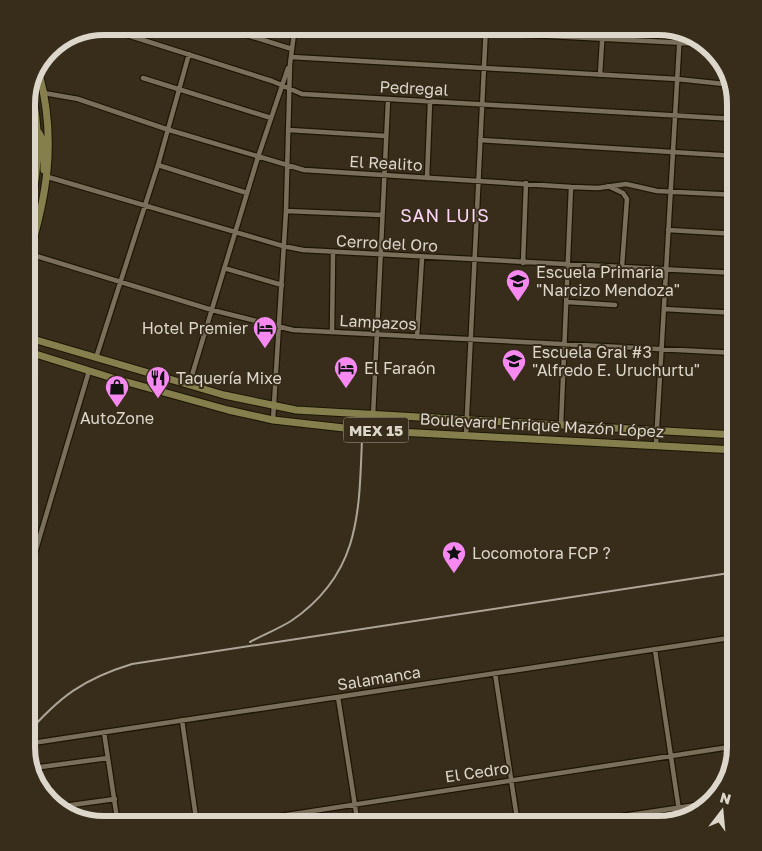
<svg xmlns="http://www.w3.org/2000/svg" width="762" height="851" font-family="'Golos Text',sans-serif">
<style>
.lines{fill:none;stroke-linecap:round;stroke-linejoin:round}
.street-casing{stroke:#1e1504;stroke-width:7}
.primary-casing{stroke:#1e1504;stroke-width:9}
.street{stroke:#7a6f5a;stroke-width:4.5}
.primary{stroke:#847f4d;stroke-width:7}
.rail{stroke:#aca598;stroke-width:2}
.labels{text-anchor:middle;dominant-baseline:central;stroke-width:4;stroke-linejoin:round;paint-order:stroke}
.shield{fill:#372d1a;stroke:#aaa396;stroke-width:1}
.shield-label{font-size:15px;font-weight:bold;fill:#dcd6cb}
.street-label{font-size:16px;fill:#dcd6cb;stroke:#372d1a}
.poi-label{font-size:16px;fill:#dcd6cb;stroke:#372d1a;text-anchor:start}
.neighbourhood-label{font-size:18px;letter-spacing:1px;fill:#fbd6f7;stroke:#372d1a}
.rim{fill:none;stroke:#dcd6cb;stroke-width:6}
</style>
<rect width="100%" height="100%" fill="#372d1a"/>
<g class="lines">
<!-- street casing -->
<g class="street-casing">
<path id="street" d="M218,26L292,49
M364,26L704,44
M102,27L272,81L302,94L736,119
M291,57L677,79L724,84
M600,75L603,26
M143,78L271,118
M44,93L78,99L166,129L304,170L571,187L598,188L626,184L657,191L736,195
M26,129L38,133
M289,130L386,136
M480,140L736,156
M26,143L38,146
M158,165L247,193
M48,177L283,246L303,250L736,273
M427,178L430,102
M608,186L623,193L627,199L622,266
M286,211L382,215
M668,230L736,234
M30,254L212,310L293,330L736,353
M523,263L526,183
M224,268L282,285
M567,302L615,305
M664,309L736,313
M332,332L333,253
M417,337L422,258
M96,358L158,165L189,54
M189,385L258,157L288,68
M373,416L388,100
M273,420L286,211L290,64L295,26
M561,425L571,187
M466,435L486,26
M656,444L680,31
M26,583L89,371
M655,650L680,817
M495,673L518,825
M338,697L358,825
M182,720L197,825
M104,732L118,825
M26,744L736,637
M30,757L33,743
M33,768L108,758
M57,807L115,799
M222,825L736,746
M562,825L710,803"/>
</g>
<!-- primary casing -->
<g class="primary-casing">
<path id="primary" d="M39,133L44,143V170
M26,226C38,180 42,136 31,89
M26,241L30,230L26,227
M26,264C47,198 57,141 39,73
M26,337L224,395L296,410L736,435
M26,351L109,377L228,410L273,420L362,430L736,450"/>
</g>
<!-- street -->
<use href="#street" class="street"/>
<!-- primary -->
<use href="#primary" class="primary"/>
<!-- rail -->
<path class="rail" d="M250,642C263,635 278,629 291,621C360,574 359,514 362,439
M26,735C59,697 83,679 132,664L736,572"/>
</g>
<!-- icons -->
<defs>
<g id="school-pin" transform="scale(1.25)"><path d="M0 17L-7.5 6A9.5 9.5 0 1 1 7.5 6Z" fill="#f589ef" stroke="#372d1a"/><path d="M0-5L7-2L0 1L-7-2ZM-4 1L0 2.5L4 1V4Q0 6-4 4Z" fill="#111"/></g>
<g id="hotel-pin" transform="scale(1.25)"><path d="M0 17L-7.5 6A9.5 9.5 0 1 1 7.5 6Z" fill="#f589ef" stroke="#372d1a"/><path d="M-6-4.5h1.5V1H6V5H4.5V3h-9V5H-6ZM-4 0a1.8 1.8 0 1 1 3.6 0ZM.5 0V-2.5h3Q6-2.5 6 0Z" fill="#111"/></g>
<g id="restaurant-pin" transform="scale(1.25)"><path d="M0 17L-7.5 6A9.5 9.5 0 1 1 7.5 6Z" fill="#f589ef" stroke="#372d1a"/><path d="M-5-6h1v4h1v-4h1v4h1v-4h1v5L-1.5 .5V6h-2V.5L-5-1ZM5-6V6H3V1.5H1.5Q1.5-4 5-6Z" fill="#111"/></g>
<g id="shop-pin" transform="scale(1.25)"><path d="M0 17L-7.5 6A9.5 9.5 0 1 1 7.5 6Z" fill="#f589ef" stroke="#372d1a"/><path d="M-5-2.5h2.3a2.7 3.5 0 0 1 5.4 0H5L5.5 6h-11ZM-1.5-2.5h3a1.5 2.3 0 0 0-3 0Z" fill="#111"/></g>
<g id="sight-pin" transform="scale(1.25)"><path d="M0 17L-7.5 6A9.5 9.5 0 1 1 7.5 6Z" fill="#f589ef" stroke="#372d1a"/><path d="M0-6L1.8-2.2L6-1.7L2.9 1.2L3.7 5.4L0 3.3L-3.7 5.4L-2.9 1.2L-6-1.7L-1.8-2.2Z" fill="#111"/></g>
</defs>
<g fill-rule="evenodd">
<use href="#school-pin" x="518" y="281"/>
<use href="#hotel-pin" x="265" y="328"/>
<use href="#school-pin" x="514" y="361"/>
<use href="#hotel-pin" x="346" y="368"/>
<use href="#restaurant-pin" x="158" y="378"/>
<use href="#shop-pin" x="117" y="387"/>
<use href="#sight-pin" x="454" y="553"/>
</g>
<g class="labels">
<!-- shield labels -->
<rect class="shield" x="343.5" y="417.5" width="65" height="25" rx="4"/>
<g class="shield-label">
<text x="376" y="430">MEX 15</text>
</g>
<!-- street labels -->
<g class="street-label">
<text transform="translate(414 88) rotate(3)">Pedregal</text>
<text transform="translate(386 163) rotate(3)">El Realito</text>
<text transform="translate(387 243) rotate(3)">Cerro del Oro</text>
<text transform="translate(378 322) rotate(3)">Lampazos</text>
<text transform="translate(542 425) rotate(3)">Boulevard Enrique Mazón López</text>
<text transform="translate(379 678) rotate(-9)">Salamanca</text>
<text transform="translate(477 772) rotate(-8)">El Cedro</text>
</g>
<!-- poi labels -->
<g class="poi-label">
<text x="536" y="272">Escuela Primaria<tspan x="536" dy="18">"Narcizo Mendoza"</tspan></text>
<text x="248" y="328" text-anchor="end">Hotel Premier</text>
<text x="532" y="352">Escuela Gral #3<tspan x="532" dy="18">"Alfredo E. Uruchurtu"</tspan></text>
<text x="364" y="368">El Faraón</text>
<text x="176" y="378">Taquería Mixe</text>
<text x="117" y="418" text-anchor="middle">AutoZone</text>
<text x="472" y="553">Locomotora FCP ?</text>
</g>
<!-- neighbourhood labels -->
<g class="neighbourhood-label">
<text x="445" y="215">SAN LUIS</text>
</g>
</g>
<!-- crop -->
<path d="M0 0H762V851H0ZM104 35H658A69 69 0 0 1 727 104V747A69 69 0 0 1 658 816H104A69 69 0 0 1 35 747V104A69 69 0 0 1 104 35Z" fill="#372d1a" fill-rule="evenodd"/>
<path class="rim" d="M104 35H658A69 69 0 0 1 727 104V747A69 69 0 0 1 658 816H104A69 69 0 0 1 35 747V104A69 69 0 0 1 104 35Z"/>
<!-- north arrow -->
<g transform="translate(722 811) rotate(16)" stroke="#372d1a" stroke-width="4" paint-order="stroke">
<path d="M0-4L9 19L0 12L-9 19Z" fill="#dcd6cb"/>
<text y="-8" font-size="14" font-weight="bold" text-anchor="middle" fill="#dcd6cb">N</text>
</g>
</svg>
